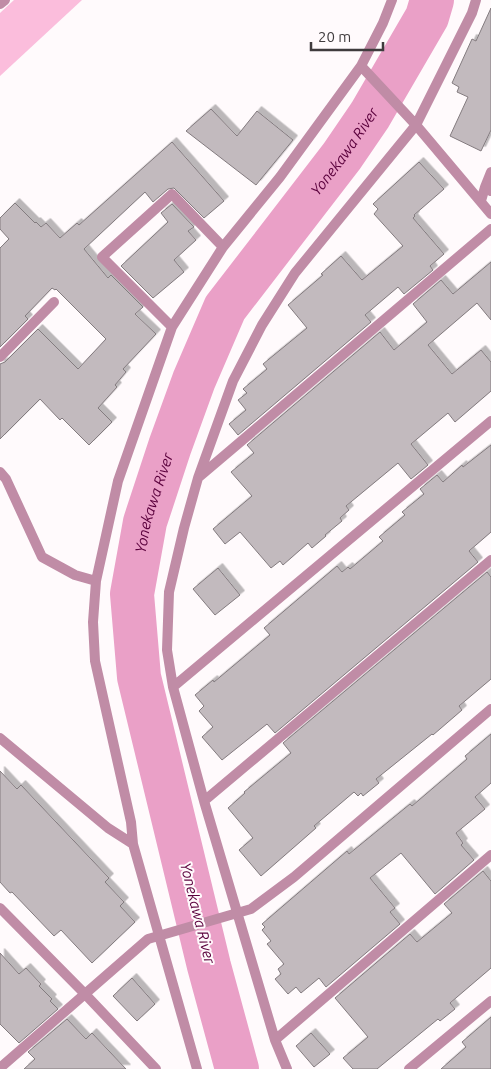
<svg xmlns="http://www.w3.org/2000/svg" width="491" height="1069" font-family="Ubuntu,sans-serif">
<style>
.green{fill:#fbbddc}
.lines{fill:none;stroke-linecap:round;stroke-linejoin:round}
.river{stroke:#eaa0c7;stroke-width:44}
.building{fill:#c2babe;stroke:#837b7f;filter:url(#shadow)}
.street{stroke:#c08ca6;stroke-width:10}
.labels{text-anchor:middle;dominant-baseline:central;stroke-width:4;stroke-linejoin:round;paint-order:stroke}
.water-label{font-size:15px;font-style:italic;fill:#5a003c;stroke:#fffafc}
</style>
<defs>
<filter id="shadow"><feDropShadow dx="4.5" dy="-4.5" stdDeviation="0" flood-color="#0004"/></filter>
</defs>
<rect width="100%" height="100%" fill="#fffafc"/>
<!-- green -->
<path class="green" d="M14,0H82L0,76V13Z"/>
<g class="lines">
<!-- river -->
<path class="river" id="s1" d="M237,1069L209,966L139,677L132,594L145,522L170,446L194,380L225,308L342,156L370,115L427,17L432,0"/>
</g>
<!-- building -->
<path class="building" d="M491,8V130L481,151L450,136L468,97L457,92L459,87L452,83L472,39L476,41Z
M211,109L237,136L257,111L293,140L256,185L186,131Z
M172,142L224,201L204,218L174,188L168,189L153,202L145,192L84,249L108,278L111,275L143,307L135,314L156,334L123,369L126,372L115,385L117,387L98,408L112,422L89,445L62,418L60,420L40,399L0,439V364L5,362L38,329L78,369L106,339L56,289L55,290L52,288L25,316L28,319L0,347V248L9,239L0,229V218L15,203L35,223L36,222L41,227L46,223L60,238L77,223L79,225Z
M419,162L444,189L414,215L415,216L413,218L444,254L430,266L433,270L404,294L398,287L365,315L371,322L238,435L229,424L246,410L238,400L247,393L243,389L267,369L263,364L307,328L288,305L323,275L321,274L341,256L362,280L403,246L374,214L378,209L373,204Z
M172,204L194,227L188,231L196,240L174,260L184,272L153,298L121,266L168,222L161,213Z
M491,262V320L477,303L428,345L452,374L481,350L491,362V391L455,422L448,413L411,444L428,465L411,479L398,463L346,506L349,510L340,518L342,521L325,535L326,536L312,548L308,543L283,565L280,561L271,568L240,532L225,544L213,529L252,496L231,472L254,453L247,445L380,332L394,350L427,322L413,304L441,280L453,294Z
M491,445V532L469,551L478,562L275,733L267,724L222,760L202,737L213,727L199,711L204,706L195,695L213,680L214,682L270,635L264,628L337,566L342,572L348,567L350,569L383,541L379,537L405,515L402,512L424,494L420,489L437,475L443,482L462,465L463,467Z
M218,568L240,595L215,615L193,589Z
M487,572L491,577V679L459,706L462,710L433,735L432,734L376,779L379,783L363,796L361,793L358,796L354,792L314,826L316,828L261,876L239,850L253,838L228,808L245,793L244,792L291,753L283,743Z
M491,734V783L475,797L485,809L456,833L463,843L461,845L474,860L435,894L401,853L370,878L395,908L390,912L400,924L326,987L319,978L301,993L296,987L288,994L275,979L281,974L278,969L284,964L267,944L271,941L262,930L265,927L262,924L347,851L349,854L410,804L412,806L467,759L465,756Z
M0,771L17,789L21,785L109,878L105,882L124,902L120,906L135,922L92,963L61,930L54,936L12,892L10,893L0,882Z
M483,871L491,881V968L450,1003L455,1009L440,1021L438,1019L377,1069H353L343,1058L368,1037L335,998L410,934L417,942L452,913L444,904Z
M0,953L19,974L26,968L41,984L39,986L52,999L50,1001L58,1009L19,1043L0,1024Z
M132,978L155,1004L137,1021L113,996Z
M491,1017V1069H441L466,1047L462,1042Z
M67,1019L86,1039L92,1033L126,1069H24L35,1059L28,1052Z
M311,1033L330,1054L314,1067L296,1046Z"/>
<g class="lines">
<!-- street -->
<path class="street" d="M0,4L5,0
M361,66L416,125L491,214
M485,187L491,172
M481,201L485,187L491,191
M172,327L102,257L172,194L223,247
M0,357L54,302
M0,472L6,479L42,557L75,575L96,581
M199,477L491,229
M173,687L491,421
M0,738L108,828L133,844
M204,801L491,560
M0,908L85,994L156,1069
M275,1040L491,855
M0,1068L148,939L251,909L294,877L491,709
M197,1069L133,844L131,822L95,661L93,622L96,581L118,481L172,327L223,247L280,177L361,66L383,23L392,0
M287,1069L275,1040L204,801L173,687L167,650L169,592L184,528L198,478L233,381L262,325L295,273L416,125L472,13L476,0
M409,1069L491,1001"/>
</g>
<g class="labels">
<!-- water labels -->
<g class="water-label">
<text stroke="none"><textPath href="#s1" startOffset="986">Yonekawa River</textPath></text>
<text stroke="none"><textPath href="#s1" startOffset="581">Yonekawa River</textPath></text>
<text transform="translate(198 913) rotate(76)">Yonekawa River</text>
</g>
</g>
<!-- scale -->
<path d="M311 42v8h72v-8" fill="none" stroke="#3f3b3d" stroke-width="2.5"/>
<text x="318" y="42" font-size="15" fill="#3f3b3d" stroke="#fffafc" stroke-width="4" paint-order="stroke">20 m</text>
</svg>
